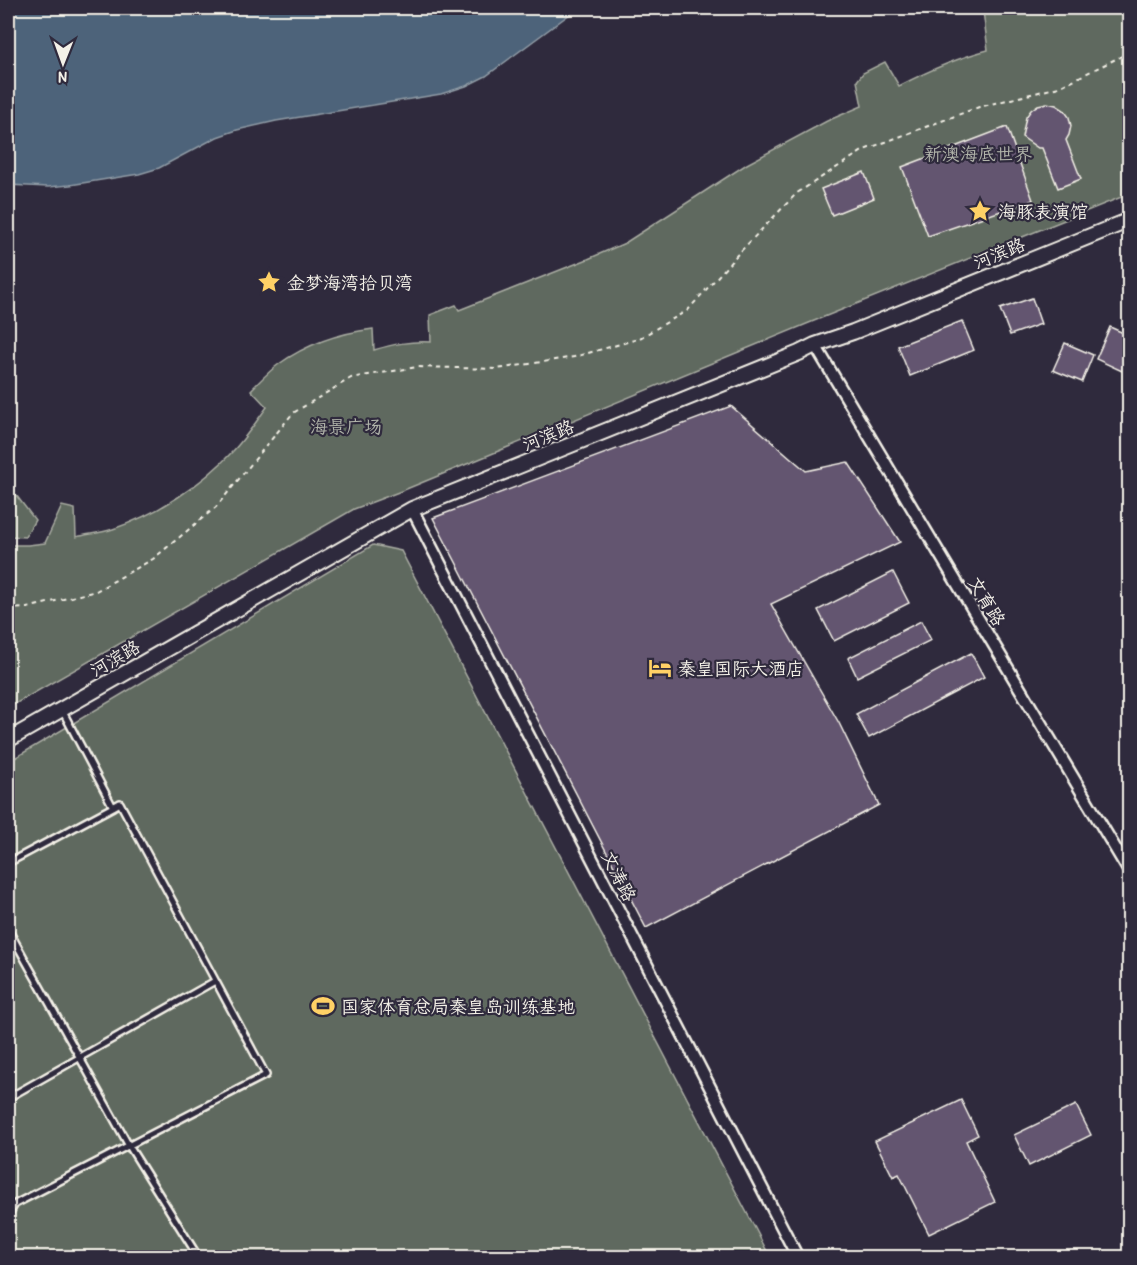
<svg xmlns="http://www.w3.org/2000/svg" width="1137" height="1265" font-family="'Patrick Hand','LXGW WenKai TC',sans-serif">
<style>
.green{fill:#5f695e;stroke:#aaada3;stroke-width:1.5}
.water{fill:#4e637a;stroke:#909ca6;stroke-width:1.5}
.building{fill:#645570;stroke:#f4f1e8;stroke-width:1.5}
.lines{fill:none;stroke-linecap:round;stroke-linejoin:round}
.service-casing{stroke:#f4f1e8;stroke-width:10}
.minor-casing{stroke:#f4f1e8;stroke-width:15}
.tertiary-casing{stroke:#f4f1e8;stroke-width:18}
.path{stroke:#f4f1e8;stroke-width:2;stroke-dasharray:4.5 4.5;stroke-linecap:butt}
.service{stroke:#2f2a3d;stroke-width:5}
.minor{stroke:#2f2a3d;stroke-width:10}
.tertiary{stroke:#2f2a3d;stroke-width:14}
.labels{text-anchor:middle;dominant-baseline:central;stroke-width:4.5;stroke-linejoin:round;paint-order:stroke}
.park-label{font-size:18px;fill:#b1b4aa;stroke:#2f2a3d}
.poi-label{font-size:18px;fill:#f4f1e8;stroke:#2f2a3d;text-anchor:start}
.street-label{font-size:18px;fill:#f4f1e8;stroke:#2f2a3d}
</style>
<rect width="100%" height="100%" fill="#2f2a3d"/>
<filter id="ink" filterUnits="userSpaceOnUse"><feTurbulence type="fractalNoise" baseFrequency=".0167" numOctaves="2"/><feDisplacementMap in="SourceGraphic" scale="12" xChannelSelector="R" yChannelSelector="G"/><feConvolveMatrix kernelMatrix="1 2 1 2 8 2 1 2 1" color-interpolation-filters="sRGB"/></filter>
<g filter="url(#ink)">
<!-- green -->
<path class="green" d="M989,8H1129V194L809,323L404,490L354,509L8,708V545H28L45,543L62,506L75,509L76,537C88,534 101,533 113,529C157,514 201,486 233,451C245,438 256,422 267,407L251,390C260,381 269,371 279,364C307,344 339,333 373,329L374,350C394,344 409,341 431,342L430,315L456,305L459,310L588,259L625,243L747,164L827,121L862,106L857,81L863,73L885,62L899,86C928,71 956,58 988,50L983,11Z
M8,494L16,495L35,520L25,537L8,536Z
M373,545L401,551L770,1257H8V762Z"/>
<!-- water -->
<path class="water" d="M8,8H578L486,76L466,86L441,94L276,121L237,130L217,137L159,168L139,174L70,185L48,187L8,185Z"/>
<!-- building -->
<path class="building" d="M1047,103L1056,105L1064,110L1069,117L1071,126L1069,135L1066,140L1081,179L1058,188L1042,148H1038L1022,137L1026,117L1031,110L1038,105Z
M1007,127L1033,200L928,236L902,167Z
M864,172L874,198L832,215L821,189Z
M1032,298L1041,324L1010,335L1000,309Z
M962,321L974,350L910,376L898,346Z
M1110,327L1130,336V354L1122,371L1096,359Z
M1065,343L1093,355L1082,382L1053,370Z
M731,406L806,471L848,462L900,542L771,604L839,723L879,805L646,928L433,518Z
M893,572L909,603L834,641L818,610Z
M921,621L931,640L857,677L848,658Z
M971,653L984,677L869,738L856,714Z
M961,1100L978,1135L966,1141L995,1202L929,1234L899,1174L893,1177L875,1141Z
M1076,1105L1091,1135L1029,1166L1014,1135Z"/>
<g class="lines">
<!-- service casing -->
<g class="service-casing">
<path id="service" d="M8,863L113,807
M8,929L129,1146L199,1258
M8,1098L215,981
M8,1216L15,1204L266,1075L120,803L113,807L62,710
M8,1251V1258"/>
</g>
<!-- minor casing -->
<g class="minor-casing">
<path id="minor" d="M815,345L1130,873
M412,509L798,1258"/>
</g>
<!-- tertiary casing -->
<g class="tertiary-casing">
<path id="tertiary" d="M8,740L412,509L799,353L815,345L853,332L1130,220"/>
</g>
<!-- path -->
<path class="path" d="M8,609L27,608L96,591L153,559L216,507L293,413L351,378L417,367L497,369L574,357L638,339L688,310L736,256L797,193L864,150L979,107L1059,87L1130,52"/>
<!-- service -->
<use href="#service" class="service"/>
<!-- minor -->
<use href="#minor" class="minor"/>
<!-- tertiary -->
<use href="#tertiary" class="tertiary"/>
</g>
</g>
<!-- icons -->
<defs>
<g id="sight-bare" transform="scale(1.8)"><path d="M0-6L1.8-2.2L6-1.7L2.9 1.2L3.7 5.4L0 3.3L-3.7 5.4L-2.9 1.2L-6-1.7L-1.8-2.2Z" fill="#ffd166" stroke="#2f2a3d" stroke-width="2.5" paint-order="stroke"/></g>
<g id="hotel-bare" transform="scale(1.8)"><path d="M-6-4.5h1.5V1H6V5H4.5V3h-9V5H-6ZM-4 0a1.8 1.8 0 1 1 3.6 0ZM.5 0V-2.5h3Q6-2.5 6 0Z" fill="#ffd166" stroke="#2f2a3d" stroke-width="2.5" paint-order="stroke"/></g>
<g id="stadium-bare" transform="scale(1.8)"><path d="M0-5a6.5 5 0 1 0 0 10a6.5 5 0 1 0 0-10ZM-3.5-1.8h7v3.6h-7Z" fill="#ffd166" stroke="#2f2a3d" stroke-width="2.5" paint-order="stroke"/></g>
</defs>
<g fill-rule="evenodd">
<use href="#sight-bare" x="980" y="211"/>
<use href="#sight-bare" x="269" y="282"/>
<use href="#hotel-bare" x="660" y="668"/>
<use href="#stadium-bare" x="323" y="1006"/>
</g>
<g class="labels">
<!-- park labels -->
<g class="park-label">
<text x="978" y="153">新澳海底世界</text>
<text x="346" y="426">海景广场</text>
</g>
<!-- poi labels -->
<g class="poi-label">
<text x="998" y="211">海豚表演馆</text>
<text x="287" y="282">金梦海湾拾贝湾</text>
<text x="678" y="668">秦皇国际大酒店</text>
<text x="341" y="1006">国家体育总局秦皇岛训练基地</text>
</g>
<!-- street labels -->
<g class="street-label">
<text transform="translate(999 253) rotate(-22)">河滨路</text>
<text transform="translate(548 435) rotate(-22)">河滨路</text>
<text transform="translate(987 601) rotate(59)">文育路</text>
<text transform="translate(115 658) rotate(-30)">河滨路</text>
<text transform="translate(619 876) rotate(63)">文涛路</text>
</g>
</g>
<!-- margin -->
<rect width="1137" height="1265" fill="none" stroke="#2f2a3d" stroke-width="30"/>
<rect x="15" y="15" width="1107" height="1235" fill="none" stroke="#f4f1e8" stroke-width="2" filter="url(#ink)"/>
<!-- north arrow -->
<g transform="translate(63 63) rotate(181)" stroke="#2f2a3d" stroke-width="4.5" paint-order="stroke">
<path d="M0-4.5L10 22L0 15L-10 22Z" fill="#f4f1e8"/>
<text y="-9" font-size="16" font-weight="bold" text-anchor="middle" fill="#f4f1e8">N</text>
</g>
</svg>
